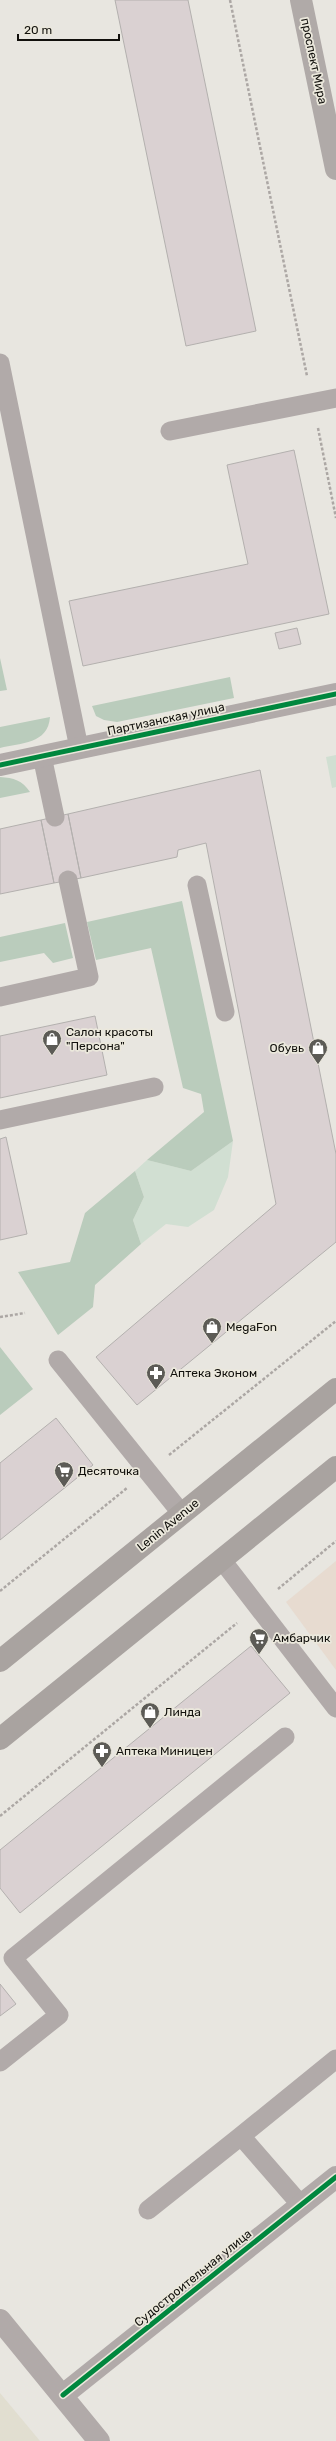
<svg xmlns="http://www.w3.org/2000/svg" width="336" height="2441" font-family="Rubik,sans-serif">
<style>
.commercial{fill:#e7dbd0}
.built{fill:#e1ded0}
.green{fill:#d1dfd2}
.forest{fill:#baccbc}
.building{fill:#dad1d2;stroke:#b3b0ae}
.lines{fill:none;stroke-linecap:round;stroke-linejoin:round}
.path{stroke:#aca7a4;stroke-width:2.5;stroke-dasharray:3 2;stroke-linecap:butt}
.lane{stroke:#b1aaa9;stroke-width:19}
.street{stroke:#b1aaa9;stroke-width:22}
.secondary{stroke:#b0aaa8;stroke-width:22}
.primary{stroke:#a9a3a0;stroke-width:22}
.cycleway-casing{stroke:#ebe8dc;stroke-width:8}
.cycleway{stroke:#00873e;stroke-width:5}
.labels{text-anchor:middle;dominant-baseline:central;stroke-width:3.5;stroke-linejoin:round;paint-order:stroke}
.street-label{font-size:12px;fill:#11100c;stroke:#ebe8dc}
.poi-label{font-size:12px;fill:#11100c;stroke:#ebe8dc;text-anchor:start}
</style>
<rect width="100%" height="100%" fill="#e8e6e0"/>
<!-- commercial -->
<path class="commercial" d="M336,1561V1670L286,1602Z"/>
<!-- built -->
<path class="built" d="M0,2393L40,2441H0Z"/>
<!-- green -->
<path class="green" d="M336,755V787L332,788L326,757Z
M233,1141L228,1177L214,1210L188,1227L166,1224L141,1244L133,1220L144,1197L135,1171L147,1160L191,1171Z"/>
<!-- forest -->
<path class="forest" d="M0,658L7,690L0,691Z
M230,677L234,698L117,722L104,720L96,716L92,706Z
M50,717C48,744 21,743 0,748V727Z
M0,777C14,778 22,780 30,792L0,798Z
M182,901L233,1141L191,1171L147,1160L204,1112L201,1094L183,1088L151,948L96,960L87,922Z
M65,923L73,958L53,963L44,953L0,962V937Z
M135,1171L144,1197L133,1220L141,1244L95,1285L93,1307L58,1335L18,1272L70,1262L85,1213Z
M0,1347L33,1389L0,1415Z"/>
<!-- building -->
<path class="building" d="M115,0H188L256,331L186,346Z
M294,450L329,614L83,666L69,601L248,564L227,465Z
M297,628L301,644L279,649L275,633Z
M260,770L336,1154V1242L137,1405L96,1357L276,1204L206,843L178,850L177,857L81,878L68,814Z
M68,814L81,878L54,883L41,820Z
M41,820L54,883L0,894V829Z
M95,1016L107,1075L0,1098V1036Z
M6,1137L27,1234L0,1240V1139Z
M56,1418L93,1465L0,1540V1463Z
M251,1646L290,1693L20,1913L0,1888V1850Z
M0,1984L16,2004L0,2016Z"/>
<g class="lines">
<!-- path -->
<path class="path" d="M230,0L307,376
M318,428L336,518
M0,1317L25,1313
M169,1455L336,1321
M278,1589L336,1541
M0,1591L127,1488
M0,1816L237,1623"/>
<!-- lane -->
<path class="lane" d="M0,363L79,748
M170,431L336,398
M42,756L55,817
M197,885L225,1012
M0,997L89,977L68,880
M0,1120L154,1087
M58,1360L182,1514
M221,1559L336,1708
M0,2062L59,2015L13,1958L285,1737
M241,2136L336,2059
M148,2210L241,2136L301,2205"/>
<!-- street -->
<path class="street" d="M0,765L336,694
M0,2320L99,2441
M63,2395L336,2177"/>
<!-- secondary -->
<path class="secondary" d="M301,0L336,169"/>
<!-- primary -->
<path class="primary" d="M0,1661L336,1389
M0,1739L336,1467"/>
<!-- cycleway casing -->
<g class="cycleway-casing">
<path id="cycleway" d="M0,765L336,694
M63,2395L336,2177"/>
</g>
<!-- cycleway -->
<use href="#cycleway" class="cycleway"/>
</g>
<!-- icons -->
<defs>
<g id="shop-pin" transform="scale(1)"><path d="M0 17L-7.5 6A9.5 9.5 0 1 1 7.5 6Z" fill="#5c5b56" stroke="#ebe8dc"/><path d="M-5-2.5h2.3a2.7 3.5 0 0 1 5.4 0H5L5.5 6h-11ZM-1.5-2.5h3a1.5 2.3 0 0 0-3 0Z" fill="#fff"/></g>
<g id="pharmacy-pin" transform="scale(1)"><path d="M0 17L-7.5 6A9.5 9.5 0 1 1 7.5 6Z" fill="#5c5b56" stroke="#ebe8dc"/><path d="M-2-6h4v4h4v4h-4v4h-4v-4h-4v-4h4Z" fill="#fff"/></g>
<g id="supermarket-pin" transform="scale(1)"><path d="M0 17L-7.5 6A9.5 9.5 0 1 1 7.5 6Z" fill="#5c5b56" stroke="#ebe8dc"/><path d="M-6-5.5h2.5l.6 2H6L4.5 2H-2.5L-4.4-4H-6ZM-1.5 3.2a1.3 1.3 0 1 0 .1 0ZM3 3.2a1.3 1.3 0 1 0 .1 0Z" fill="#fff"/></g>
</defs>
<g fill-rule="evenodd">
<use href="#shop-pin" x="52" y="1039"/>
<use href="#shop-pin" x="318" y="1048"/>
<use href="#shop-pin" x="212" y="1327"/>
<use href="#pharmacy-pin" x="156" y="1373"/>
<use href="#supermarket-pin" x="64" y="1471"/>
<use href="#supermarket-pin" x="259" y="1638"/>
<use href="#shop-pin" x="150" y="1712"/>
<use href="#pharmacy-pin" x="102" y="1751"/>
</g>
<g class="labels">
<!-- street labels -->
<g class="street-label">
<text transform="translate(314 61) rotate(78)">проспект Мира</text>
<text transform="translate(166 719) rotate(-12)">Партизанская улица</text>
<text transform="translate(168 1525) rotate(-39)">Lenin Avenue</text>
<text transform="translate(193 2278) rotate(-39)">Судостроительная улица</text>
</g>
<!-- poi labels -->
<g class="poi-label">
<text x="66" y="1032">Салон красоты<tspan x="66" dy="14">"Персона"</tspan></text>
<text x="304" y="1048" text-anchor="end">Обувь</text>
<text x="226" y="1327">MegaFon</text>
<text x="170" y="1373">Аптека Эконом</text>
<text x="78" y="1471">Десяточка</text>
<text x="273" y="1638">Амбарчик</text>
<text x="164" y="1712">Линда</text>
<text x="116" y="1751">Аптека Миницен</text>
</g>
</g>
<!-- scale -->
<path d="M18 34v6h101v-6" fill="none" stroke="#11100c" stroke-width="2"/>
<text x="24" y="34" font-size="12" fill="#11100c" stroke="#ebe8dc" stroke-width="3" paint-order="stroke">20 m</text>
</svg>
